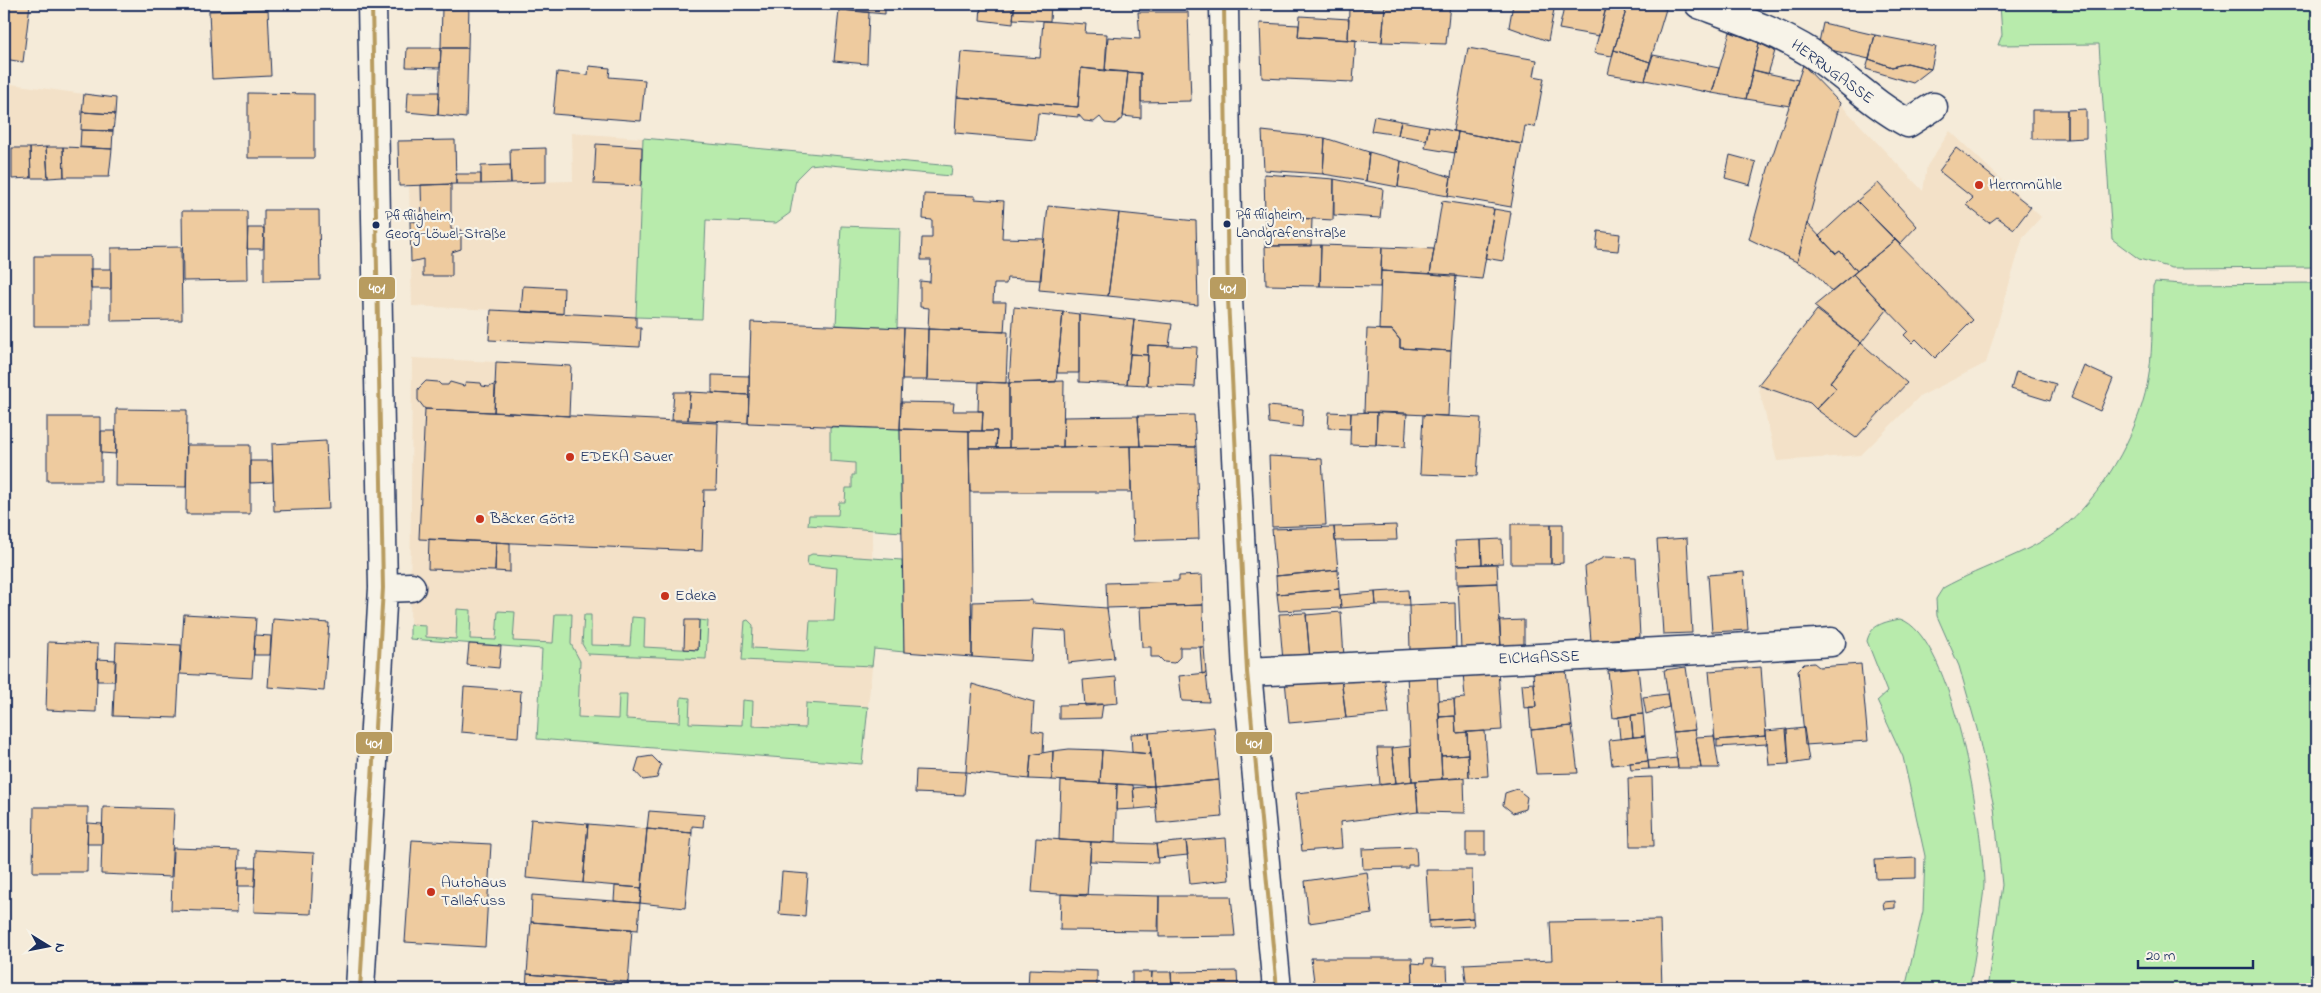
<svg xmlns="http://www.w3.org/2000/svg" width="2321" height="993" font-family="'Indie Flower',sans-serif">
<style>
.built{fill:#f3e1c8}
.green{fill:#b8ebac;stroke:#6a8d85}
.building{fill:#eecb9f;stroke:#1b2f5e}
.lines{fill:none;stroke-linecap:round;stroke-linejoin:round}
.minor-casing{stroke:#1b2f5e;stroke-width:31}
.minor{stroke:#f7f3e8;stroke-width:28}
.bus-1-casing{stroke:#f7f3e8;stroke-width:8}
.bus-1{stroke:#b89c60;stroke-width:4}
.poi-dot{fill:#c8321e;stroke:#f7f3e8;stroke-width:2}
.bus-dot{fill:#1b2f5e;stroke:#f7f3e8;stroke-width:2}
.labels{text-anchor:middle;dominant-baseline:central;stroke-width:4.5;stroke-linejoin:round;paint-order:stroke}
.bus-label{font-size:15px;fill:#1b2f5e;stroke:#f7f3e8;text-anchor:start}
.street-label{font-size:16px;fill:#1b2f5e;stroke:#f7f3e8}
.poi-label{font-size:16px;fill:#1b2f5e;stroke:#f7f3e8;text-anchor:start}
.line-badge{stroke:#f7f3e8;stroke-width:2}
.badge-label{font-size:14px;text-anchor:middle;font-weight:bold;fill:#fff}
</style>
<rect width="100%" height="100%" fill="#f5ebd9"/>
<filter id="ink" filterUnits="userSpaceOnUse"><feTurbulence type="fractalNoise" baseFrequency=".02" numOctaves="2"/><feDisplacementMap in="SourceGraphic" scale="10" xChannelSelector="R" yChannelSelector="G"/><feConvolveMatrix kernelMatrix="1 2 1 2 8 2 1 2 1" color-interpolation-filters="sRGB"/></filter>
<g filter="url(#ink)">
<!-- built -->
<path class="built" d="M1803,65L1923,191L1927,166L1950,131L2041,217L2023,237L1986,363L1919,397L1861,455L1777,461L1758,385L1817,310L1814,306L1832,291L1815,273L1749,239L1768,169Z
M4,83L84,94L80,147L4,148Z
M572,133L643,138L636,317L412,306L409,185L573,181Z
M412,358L496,362L494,412L870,428L874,649L862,764L537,739L542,649L410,639Z"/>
<!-- green -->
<path class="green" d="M2000,4H2317V267L2172,268L2139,259L2112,239L2099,44L1998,45L2002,35Z
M643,138L952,166L951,176L819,164L810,165L796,179L790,213L776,223L706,220L702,319L636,317Z
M841,226L900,228L897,328L836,325Z
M2155,282L2183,284L2317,283V989H1987L2002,885L1994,807L1977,729L1959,666L1937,616L1936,599L1943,588C1982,566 2035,552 2068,523C2107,489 2142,425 2149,374C2153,346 2152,315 2153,286Z
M830,427L900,429L902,532L808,525L809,515H838L839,502H845L846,488H852V475H855V463L830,461Z
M812,554L902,560L904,652L874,649L872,666L742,660L745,621L748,620L753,625L752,648L808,651L810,621H834L837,568L807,565L808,556Z
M457,609L471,610L470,639L496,640L498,611L515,612L513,641L553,643L555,614H572L571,644L580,661L578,717L618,719L619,694H627L626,719L680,722L681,697L690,698L689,723L742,725L743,700L753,701L752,726L805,728L806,703L868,707L862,764L537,739L542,649L410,639V625L426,626V637L456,639Z
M584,615H591V645L630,646L632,617L645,618L644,647L698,650L699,620L708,621L706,659L588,654L582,644Z
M1900,619C1954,636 1983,832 1984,884C1984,895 1981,907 1980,918C1977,942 1974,965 1969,989H1905L1923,911L1925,856L1903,757L1877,701L1887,692L1867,641C1871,624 1885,622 1900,619Z"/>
<!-- building -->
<path class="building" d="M4,4H30L23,62L4,59Z
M404,4H421V6H404Z
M421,4H469L468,48H441L442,7L421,6Z
M786,4H885V14L786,5Z
M1015,4H1051L1050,21L1013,19Z
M1385,4H1450L1446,44L1382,42Z
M1513,4H1555L1548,41L1509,27Z
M1565,4H1607L1599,36L1559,29Z
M1607,4H1628L1612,56L1594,53Z
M1628,4H1649L1666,9L1650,62L1614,50Z
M981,5L1014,7L1013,24L980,20Z
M1349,8L1385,9L1382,42L1348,40Z
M268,9L271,76L212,79L209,11Z
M839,10L869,12L867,64L834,61Z
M1138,12H1188L1191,101L1141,102V73L1105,71L1108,37L1140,39Z
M1300,16L1349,19L1348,40L1298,37Z
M1043,21L1086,24L1085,33L1107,34L1105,71L1081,68L1078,107L957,97L961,52L1040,58Z
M1260,23L1299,25L1298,37L1356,40L1353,82L1262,78Z
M1823,23L1875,35L1869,59L1818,47Z
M1730,32L1759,43L1746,99L1712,93Z
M1875,35L1936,47L1931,69L1907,63L1892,67L1869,59Z
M1759,43L1775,51L1768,74L1753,70Z
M407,48H441L440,68L406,67Z
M441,48H468L466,118L438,115Z
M1468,48L1537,60L1534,76L1544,78L1535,127L1525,126L1522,144L1453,131Z
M1614,50L1650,62L1645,80L1608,74Z
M1653,55L1719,68L1712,93L1645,80Z
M1869,59L1892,67L1907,63L1931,69L1913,83L1866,69Z
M1803,65L1840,103L1797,262L1749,239L1768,169Z
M589,66L610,68L609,77L645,80L641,121L553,114L557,72L588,75Z
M1081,68L1128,72L1123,118L1115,124L1105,123L1100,117L1094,122L1084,121L1078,114V117L1038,113L1035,140L955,133L957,97L1078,107Z
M1753,70L1798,80L1790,106L1746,99Z
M1128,72L1141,73V118L1123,116Z
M408,92H439L438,115L407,112Z
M248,93L314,94V158H248Z
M84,94L116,98L115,114L82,112Z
M2086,109V138L2067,139V110Z
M2032,110H2067V139H2032Z
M82,112L115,114L113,131L81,130Z
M1374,116L1401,121L1398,135L1371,131Z
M1401,121L1429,126L1426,140L1398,135Z
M1429,126L1458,132L1455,153L1425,148Z
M81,130L113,131L112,149L80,147Z
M1262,131L1325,138L1323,174L1264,170Z
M1458,132L1522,144L1511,207L1448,196Z
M1325,138L1369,152L1366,181L1323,174Z
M455,140L456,184L399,186L398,141Z
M596,144L642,147L641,186L594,184Z
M46,147H63L64,177L48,178Z
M46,147L48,178H31L30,148Z
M63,147L112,149L109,177H64Z
M12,148H30L31,178L12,179Z
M546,148V182L511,183L510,149Z
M1956,148L2031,207L2014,229L1997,217L1989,223L1966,205L1973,198L1939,171Z
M1369,152L1401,161L1398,187L1366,181Z
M1730,155L1756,162L1750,185L1725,178Z
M1401,161L1451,177L1448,196L1398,187Z
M510,165L511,183L481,184V166Z
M456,174H481V184H456Z
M1264,174L1334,179L1333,220L1265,216Z
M1334,179L1383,189L1380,218L1334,215Z
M1878,183L1917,226L1900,244L1857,201Z
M451,184V229L461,230V249L452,252V276H423V259L411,262L410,221L422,223L421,185Z
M924,194L975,196V199L1004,201L1002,238L1044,239L1041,280L1007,278L1006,284H994L993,302H1006L1004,332L928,329L929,308L920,307V281L930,282L931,260H921L922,238H932V220L923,219Z
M1442,201L1494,209L1482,279L1430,274Z
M1857,201L1895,240L1857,271L1840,251L1836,254L1819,236Z
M1048,206L1119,213L1108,296L1039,290Z
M1494,209L1511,212L1503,261L1485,258Z
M264,210H319L320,280L264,281Z
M182,211H247L248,280L183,281Z
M1119,213L1196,221L1198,305L1108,296Z
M1265,216L1312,219L1311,246H1265Z
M1807,223L1836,254L1840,251L1857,271L1832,292L1815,273L1797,262Z
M248,228H264L263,249H247Z
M1598,231L1620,234L1618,251L1596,249Z
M1895,240L1973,320L1935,358L1916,339L1912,343L1904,335L1908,331L1853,274Z
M1321,245L1320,286L1266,285L1265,246Z
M1321,245L1382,247L1380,287L1320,286Z
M181,247L182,320L111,321V248Z
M1382,247L1434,249L1430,274L1381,271Z
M34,256H91V326H34Z
M90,269H111V289H91Z
M1381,271L1456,275L1451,351L1400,348V340L1392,330H1379Z
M1853,274L1887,310L1861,343L1814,306Z
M523,286L564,288L563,314L521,312Z
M1014,307L1063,312L1056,382L1009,383Z
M491,310L636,317V328H641L640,347L489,340Z
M1817,310L1861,343L1830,382L1836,388L1816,409L1810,403L1758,385Z
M1063,312L1079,314V373H1057Z
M1079,314L1134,320L1127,384L1079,382Z
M1134,320L1172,324L1169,346L1148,345V355L1130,354Z
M751,322L904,328L900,429L748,423Z
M904,328L928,329L927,380H902Z
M928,329L1008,332L1006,383L927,380Z
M1367,329L1392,330L1400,340V348L1451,351L1448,416L1364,412Z
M1861,343L1907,383L1856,438L1816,409L1836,388L1830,382Z
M1148,345L1197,347L1195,387L1147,385Z
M1130,354L1148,355L1147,385L1127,384Z
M496,362L571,366L569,416L494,412Z
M2084,366L2113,379L2100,411L2071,398Z
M2016,372L2056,384L2050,401L2011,389Z
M712,375L749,376V395L712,393Z
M426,381L438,382L441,385H448L450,382L464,386L466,382L481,383L482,386L489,387L496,384L494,412L425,409L418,400V389Z
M1064,381L1063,447L1009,448V383Z
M979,382L1009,383V448H996L997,431H982L983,411H978Z
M674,392H690L688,420H672Z
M690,392L749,395L748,423L688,420Z
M901,402L954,403L953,411H983L982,431L900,429Z
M1268,406L1303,409L1302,427L1269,423Z
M116,409L187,410L186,487L115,486Z
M425,409L718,423L716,490H704L702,551L419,539Z
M1329,412L1351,413L1350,429L1328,428Z
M1377,412L1376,445L1350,444L1351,413Z
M1377,412L1407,413L1405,447L1376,445Z
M1194,415L1196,447L1140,446L1138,416Z
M1423,415L1481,418L1477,476L1420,474Z
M1138,416L1140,446L1063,447L1064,417Z
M47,417H101V481H47Z
M900,429L969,431L972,657L904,652Z
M101,431H116V454L101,453Z
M969,431H997L996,448H969Z
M326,441L329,509L274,511L272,444Z
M187,445H250V514H186Z
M1130,446L1131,492H970L969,448Z
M1130,446L1196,447L1199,539L1133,541Z
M1269,456L1322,459L1326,525L1272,527Z
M250,461H272L273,482L250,483Z
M1511,524H1551V564H1511Z
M1551,524H1563V563L1551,564Z
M1396,525L1397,540L1335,541L1334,527Z
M1334,527L1338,570L1276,576L1272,529Z
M1687,538L1692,633L1663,634L1657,540Z
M429,539L496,542L495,571L428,569Z
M1502,539L1503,563L1482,564L1481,540Z
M1481,540L1482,564L1457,565L1455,541Z
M496,542L510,543V572L495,571Z
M1605,557L1636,558L1640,637L1591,641L1585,567Z
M1497,564L1498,583L1457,584V565Z
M1338,570L1339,589L1277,594L1276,576Z
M1744,572L1748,630L1712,632L1708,575Z
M1202,575L1203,605L1107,608L1106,583L1179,581V576Z
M1498,583L1501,647L1461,649L1458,585Z
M1339,589L1341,608L1279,611L1277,594Z
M1408,590L1409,605H1376L1375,592Z
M1375,592L1376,605L1341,608L1340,595Z
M1032,600V603L1107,608L1114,658L1068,663L1066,631L1033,629L1031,661L972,657L973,602Z
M1455,603L1456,649L1410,651L1409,605Z
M1203,605L1204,647H1180V657L1174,663L1164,662L1159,657H1151V647H1142L1140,607Z
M1341,612L1344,657L1310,659L1306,615Z
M1306,613L1310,659L1283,661L1279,614Z
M184,614L256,618L252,678L180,674Z
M273,619L329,623L324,691L268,687Z
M685,620H699L698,650L684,649Z
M1524,620V646L1501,647L1499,621Z
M255,635L271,636L270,655H254Z
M48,642L98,644L96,712L46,710Z
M116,642L181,645L177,718L113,716Z
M469,644L501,646L499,668L467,665Z
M1200,647H1204L1206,673L1202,674Z
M97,659L116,660L115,681H97Z
M1814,663L1819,667L1861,664L1868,741L1805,745L1798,670L1804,664Z
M1686,667L1695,730L1673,732L1664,670Z
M1761,667L1766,736L1715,740L1709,671Z
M1638,668L1643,714L1613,718L1608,671Z
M1498,670L1502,730L1456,733L1454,699L1465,698L1463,672Z
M1566,670L1572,726L1531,730L1529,707H1536L1533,673Z
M1437,672L1442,779L1412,781L1407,674Z
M1206,673L1209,702L1182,701L1179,676Z
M1384,675L1389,714L1346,718L1341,677Z
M1116,677L1118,703L1085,706L1083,680Z
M1341,677L1346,718L1289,723L1285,680Z
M1534,683L1536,707L1524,708L1522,684Z
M972,684L1034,702L1032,731L1044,733L1043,753L1031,755L1029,779L966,772Z
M464,687L521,691L518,737L461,732Z
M1667,694L1669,707L1646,714L1643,697Z
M1454,699L1455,716L1439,717L1438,700Z
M1103,704L1101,718L1059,719V705Z
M1643,714L1645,736L1633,737L1631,715Z
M1631,715L1633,737L1620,739L1618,717Z
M1455,716L1456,733L1467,732L1468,754L1441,756L1439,717Z
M1572,726L1578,773L1536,774L1531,730Z
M1214,727L1219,780L1154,786L1149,733Z
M1804,728L1809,761L1789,764L1786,730Z
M1787,729L1789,764L1769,765L1766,731Z
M1695,730L1701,768H1678L1673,732Z
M1485,731L1488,776L1469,777L1467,732Z
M1149,733L1151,754L1132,752L1131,734Z
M1645,736L1648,761L1612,765L1609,740Z
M1714,736L1719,768H1701L1696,737Z
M1766,736L1767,744L1717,747V740Z
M1411,746L1412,781L1396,783L1392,748Z
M1377,748H1392L1396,783L1380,785Z
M1069,749L1102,750L1100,783L1052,780L1053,751Z
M1102,750L1151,754L1154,786L1100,783Z
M1053,751L1052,780L1029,779L1031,755Z
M1468,754L1469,777L1442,779L1441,756Z
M652,756L661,765L657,778L643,780L635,771L639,758Z
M1677,758L1678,768L1649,769L1648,761Z
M1648,761L1649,769L1631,770L1630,763Z
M916,770L966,772L964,795L915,793Z
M1652,777L1654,846H1630L1628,778Z
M1464,778L1465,813L1418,812L1416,781Z
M1219,780L1222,817L1157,823L1154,786Z
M1061,781L1117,784L1115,843L1059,840Z
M1416,781L1418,812L1340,822L1342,848L1302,851L1296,793Z
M1117,784L1133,785L1135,809L1116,810Z
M1154,786L1156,807L1135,809L1133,788Z
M1517,789L1527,797L1525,809L1513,813L1503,805L1505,793Z
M34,807H88L87,872H33Z
M103,807L174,809L171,877L101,874Z
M649,811L704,815L703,827L692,826V833L647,829Z
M531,819L588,824L583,883L526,878Z
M88,823L102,824V844H87Z
M588,824L647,829L642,888L583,883Z
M647,829L692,833L685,908L640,903Z
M1466,832H1485V856H1466Z
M1036,838L1091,842L1087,896L1032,892Z
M1226,838L1229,880L1190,884L1186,841Z
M412,840L491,844L485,947L405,942Z
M1186,841L1188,855L1158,858L1156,844Z
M1091,842L1156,844L1158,863L1090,861Z
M1416,847L1417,865H1408V868L1363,869L1362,849Z
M173,848L239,850L237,912L171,910Z
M256,850L314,853L311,914L254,912Z
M1916,858V878L1876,879L1875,860Z
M239,867H256L255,886H238Z
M1426,870H1472L1473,918L1429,921Z
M782,872L808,874L805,916L779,914Z
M1367,872L1372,914L1309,923L1305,881Z
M615,886L642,888L640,903L614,901Z
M1061,894L1159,896L1158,931L1060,930Z
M532,895L640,903L638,930L531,922Z
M1159,896H1231L1235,936L1159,937Z
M1895,901V908L1884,909L1883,902Z
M1473,918L1474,926L1429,928V921Z
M1660,920L1662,989H1467L1464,964L1552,960L1550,922Z
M531,922L632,929L628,982L527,974Z
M1311,958H1412L1413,989H1315Z
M1425,959H1433L1432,966L1447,967L1448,989H1413L1412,963L1424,964Z
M1029,969L1097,971V989H1028Z
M1237,971L1238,989H1172L1171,972Z
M1132,972H1152L1151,989H1132Z
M1152,972H1171L1172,989H1151Z
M527,974L628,982L627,989H526Z"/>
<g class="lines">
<!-- minor casing -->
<g class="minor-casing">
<path id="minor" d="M1224,4L1228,299L1247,672L1277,989
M1699,4C1737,18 1776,31 1811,53C1845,75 1872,104 1908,123L1933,107
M383,588L411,587
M1247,672C1442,662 1636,655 1831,642
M360,989L383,588L372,4"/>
</g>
<!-- minor -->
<use href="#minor" class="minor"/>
<!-- bus-1 casing -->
<g class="bus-1-casing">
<path id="bus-1" d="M1224,4L1228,299L1247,672L1277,989
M360,989L383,588L372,4"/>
</g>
<!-- bus-1 -->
<use href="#bus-1" class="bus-1"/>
</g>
</g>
<!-- markers -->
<g class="poi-dot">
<circle cx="1979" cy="185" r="5"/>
<circle cx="570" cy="457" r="5"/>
<circle cx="480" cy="519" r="5"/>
<circle cx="665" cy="596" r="5"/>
<circle cx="431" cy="892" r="5"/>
</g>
<g class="bus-dot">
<circle cx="1227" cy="224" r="4.5"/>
<circle cx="376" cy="225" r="4.5"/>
</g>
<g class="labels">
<!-- bus labels -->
<g class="bus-label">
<text x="1236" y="215">Pfiffligheim,<tspan x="1236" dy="18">Landgrafenstraße</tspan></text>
<text x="385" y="216">Pfiffligheim,<tspan x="385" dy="18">Georg-Löwel-Straße</tspan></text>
</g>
<!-- street labels -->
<g class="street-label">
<text transform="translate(1832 72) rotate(36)">HERRNGASSE</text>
<text transform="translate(1539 658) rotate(-2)">EICHGASSE</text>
</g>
<!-- poi labels -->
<g class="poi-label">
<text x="1989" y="185">Herrnmühle</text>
<text x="580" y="457">EDEKA Sauer</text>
<text x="490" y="519">Bäcker Görtz</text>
<text x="675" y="596">Edeka</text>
<text x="441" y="883">Autohaus<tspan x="441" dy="18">Tallafuss</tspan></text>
</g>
</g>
<g class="line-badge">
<rect x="358" y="276" width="38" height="24" rx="5" fill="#b89c60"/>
<rect x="1209" y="276" width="38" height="24" rx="5" fill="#b89c60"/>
<rect x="355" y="731" width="38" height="24" rx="5" fill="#b89c60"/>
<rect x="1235" y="731" width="38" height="24" rx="5" fill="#b89c60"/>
</g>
<g class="badge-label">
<text x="377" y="293">401</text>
<text x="1228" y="293">401</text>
<text x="374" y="748">401</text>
<text x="1254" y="748">401</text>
</g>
<!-- margin -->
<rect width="2321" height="993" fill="none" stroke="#f7f3e8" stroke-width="20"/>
<rect x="10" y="10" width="2301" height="973" fill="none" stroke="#1b2f5e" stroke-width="2" filter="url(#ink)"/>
<!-- north arrow -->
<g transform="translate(48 946) rotate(100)" stroke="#f7f3e8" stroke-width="4" paint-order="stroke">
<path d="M0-4L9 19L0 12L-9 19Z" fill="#1b2f5e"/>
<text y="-8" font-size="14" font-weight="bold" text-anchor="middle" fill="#1b2f5e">N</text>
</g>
<!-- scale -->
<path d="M2138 960v8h115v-8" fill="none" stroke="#1b2f5e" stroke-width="2.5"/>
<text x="2146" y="960" font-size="15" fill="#1b2f5e" stroke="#f7f3e8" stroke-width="4" paint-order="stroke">20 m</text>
</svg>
